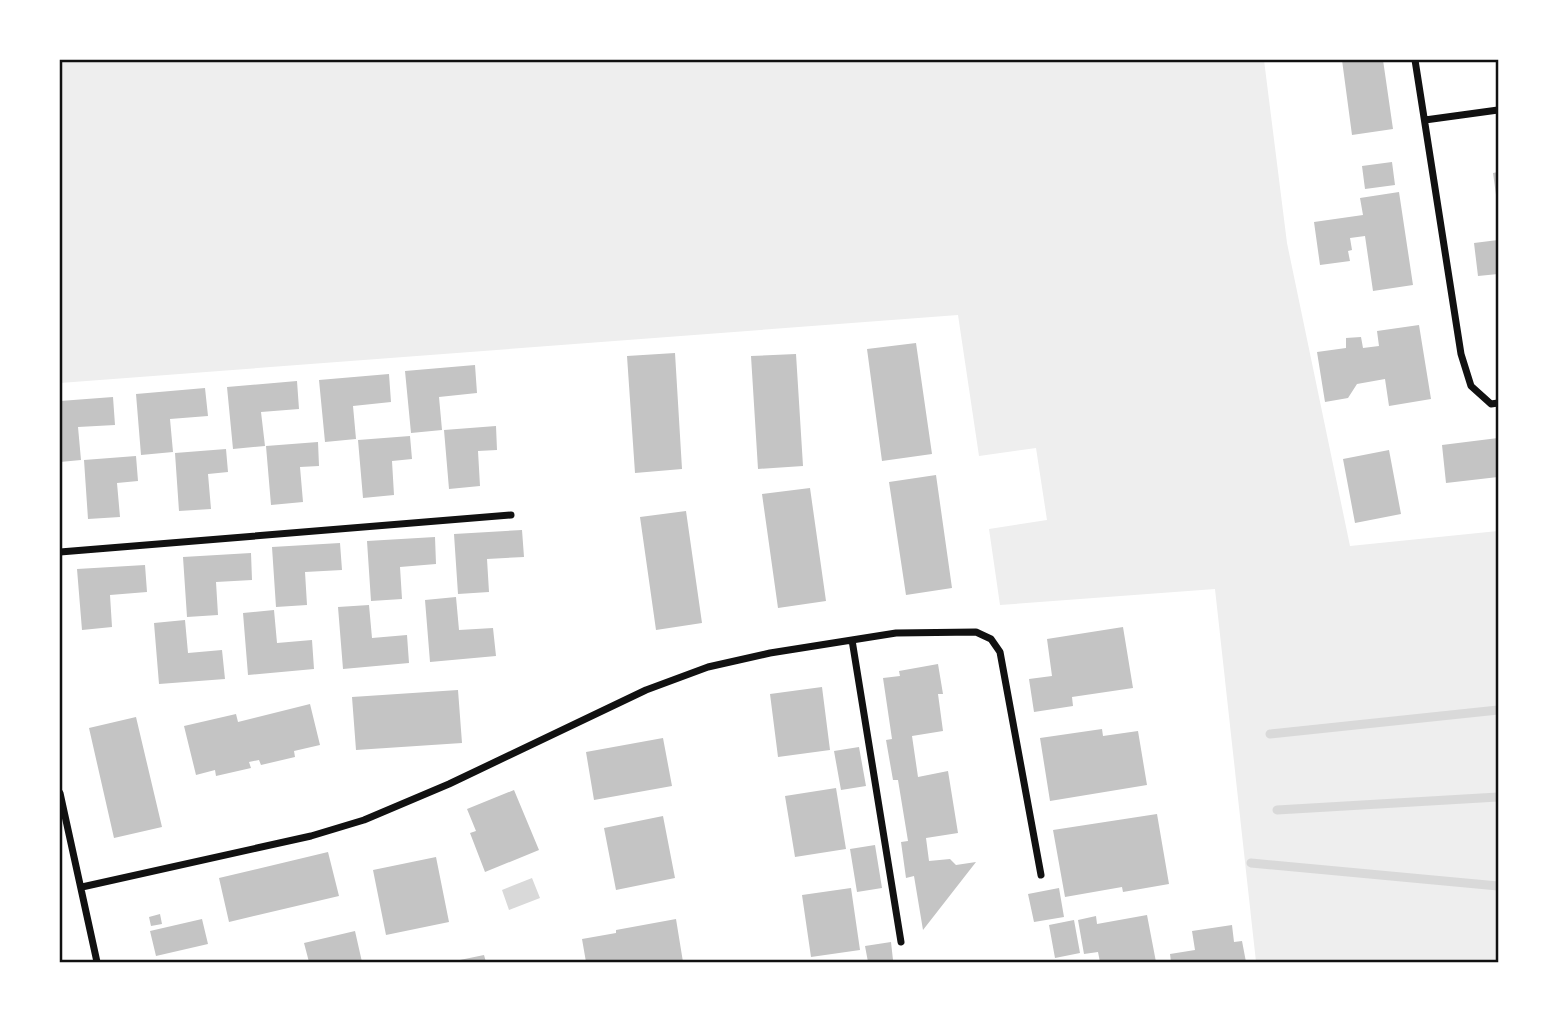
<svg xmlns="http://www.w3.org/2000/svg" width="1558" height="1022" font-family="'PT Sans Narrow',sans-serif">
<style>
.green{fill:#eee}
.water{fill:#d9d9d9}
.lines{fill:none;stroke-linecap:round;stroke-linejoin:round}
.stream{stroke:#d9d9d9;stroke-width:9}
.building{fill:#c4c4c4}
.minor{stroke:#111;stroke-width:7}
.neatline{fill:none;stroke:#111;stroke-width:2.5}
</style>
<rect width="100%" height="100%" fill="#fff"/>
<!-- green -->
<path class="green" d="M60,60H1264L1287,243L1350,546L1498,531V962H1256L1215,589L1000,605L989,529L1047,520L1036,448L979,456L958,315L60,383Z"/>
<!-- water -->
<path class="water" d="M532,878L540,898L509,910L502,890Z"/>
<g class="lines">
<!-- stream -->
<path class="stream" d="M1270,734L1498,710
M1277,810L1498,797
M1251,863L1498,886"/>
</g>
<!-- building -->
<path class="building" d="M1342,60H1383L1393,129L1352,135Z
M1392,162L1395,185L1365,189L1362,166Z
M1498,172V202H1497L1493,173Z
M1399,192L1413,285L1373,291L1365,236L1350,238L1352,250L1348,251L1350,261L1320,265L1314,222L1363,215L1360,198Z
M1498,240V274L1478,276L1474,243Z
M1419,325L1431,399L1389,406L1385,379L1357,384L1348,398L1325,402L1317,352L1346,348V338L1361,337L1363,348L1379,346L1377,331Z
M916,343L932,454L882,461L867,349Z
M675,353L682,469L635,473L627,356Z
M796,354L803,466L758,469L751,356Z
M475,365L477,393L439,397L442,430L411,433L405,371Z
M389,374L391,402L353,406L356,439L325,442L319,380Z
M297,381L299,409L261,412L265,446L233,449L227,387Z
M205,388L208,416L170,419L173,452L141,455L136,394Z
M113,397L115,425L78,427L81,460L60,462V401Z
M496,426L497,450L478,451L480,486L449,489L444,430Z
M410,436L412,459L392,461L394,495L363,498L358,440Z
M1498,438V477L1446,483L1442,445Z
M318,442L319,466L300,467L303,502L271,505L266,446Z
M226,449L228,472L208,474L211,509L179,511L175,453Z
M1389,450L1401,514L1355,523L1343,459Z
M136,456L138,481L117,483L120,517L88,519L84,460Z
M936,475L952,588L906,595L889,482Z
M810,488L826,601L778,608L762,494Z
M686,511L702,623L656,630L640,517Z
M522,530L524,557L487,559L489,592L458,594L454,534Z
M435,537L436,564L400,567L402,599L371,601L367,541Z
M340,543L342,570L305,572L307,605L276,607L272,547Z
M251,553L252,580L216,582L218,615L187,617L183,557Z
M145,565L147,592L110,595L112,627L82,630L77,569Z
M456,597L459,630L493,628L496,656L430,662L425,600Z
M369,605L372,638L407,635L409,663L343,669L338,607Z
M274,610L277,643L312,640L314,669L248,675L243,613Z
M185,620L188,653L222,650L225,679L159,684L154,623Z
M1123,627L1133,688L1072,697L1073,706L1034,712L1029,679L1052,676L1047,639Z
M938,664L943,694H938L943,731L912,736L918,777L948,771L958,833L926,838L929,861L950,859L956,865L976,862L923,930L914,876L906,878L901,842L908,841L898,780H893L886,740L892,739L883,678L900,676L899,671Z
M822,687L830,750L778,757L770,694Z
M458,690L462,743L356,750L352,697Z
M310,704L320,745L294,751L295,757L261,765L259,760L249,762L251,768L216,776L215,770L196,775L184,726L236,714L238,722Z
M136,717L162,827L114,838L89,728Z
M1102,729L1103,736L1138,731L1147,785L1050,801L1040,738Z
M663,738L672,786L594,800L586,752Z
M859,747L866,786L841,790L834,751Z
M836,788L846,849L795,857L785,796Z
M514,790L539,850L485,872L470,833L476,831L467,809Z
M1157,814L1169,884L1123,892L1122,887L1065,897L1053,830Z
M663,816L675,878L616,890L604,828Z
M875,845L882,888L857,892L850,849Z
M328,852L339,896L229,922L219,878Z
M436,857L449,922L386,935L373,870Z
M851,888L860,950L811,957L802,895Z
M1059,888L1064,917L1034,922L1028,894Z
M160,914L162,924L151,926L149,917Z
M1147,915L1156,962H1100L1098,952L1084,954L1078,920L1096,916L1097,924Z
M202,919L208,944L156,956L150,931Z
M676,919L683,962H586L582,939L616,933V930Z
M1074,920L1080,953L1055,958L1049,925Z
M1232,925L1234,942L1242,941L1246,962H1171L1170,954L1195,950L1192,931Z
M355,931L362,962H309L304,943Z
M891,942L893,960L868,962L865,946Z
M484,955L486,962H455V961Z"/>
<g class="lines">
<!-- minor -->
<path class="minor" d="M1415,60L1461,354L1471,386L1491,404L1498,403
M1425,120L1498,110
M60,552L511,515
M852,640L901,942
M60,793L97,962
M82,887L311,836L364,820L449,784L646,690L708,667L770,653L896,633L976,632L991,639L1000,652L1041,875"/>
</g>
<!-- border -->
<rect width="1558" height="1022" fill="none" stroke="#ffffff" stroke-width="122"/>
<rect x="61" y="61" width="1436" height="900" class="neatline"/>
</svg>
